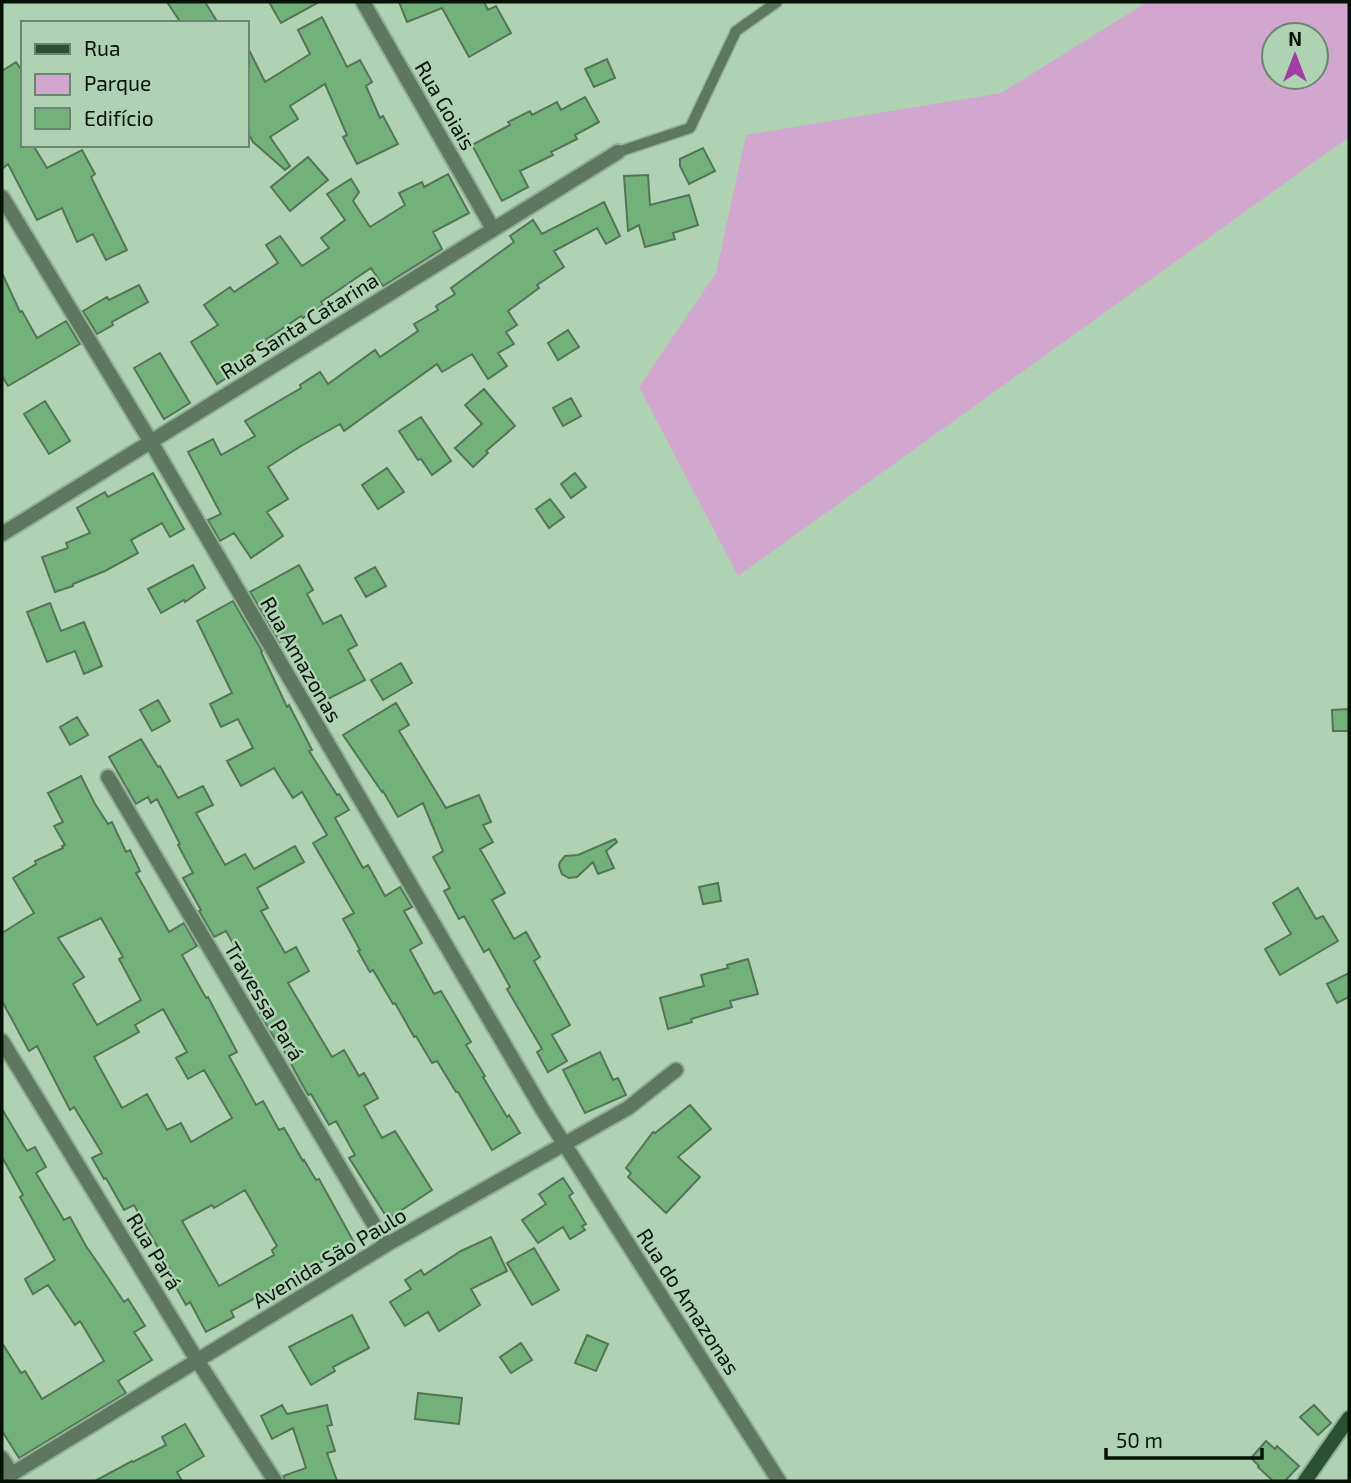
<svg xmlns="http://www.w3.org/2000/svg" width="1351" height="1483" font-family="'Exo 2',sans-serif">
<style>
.green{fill:#d1a7cf;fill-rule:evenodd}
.building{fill:#72b27a;stroke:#547457;stroke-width:2;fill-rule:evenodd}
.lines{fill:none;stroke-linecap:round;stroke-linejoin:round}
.lane-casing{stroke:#91b093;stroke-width:13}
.street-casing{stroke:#91b093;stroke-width:18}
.secondary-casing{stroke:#91b093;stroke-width:18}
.lane{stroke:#5e7860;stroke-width:10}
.street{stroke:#5e7860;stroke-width:14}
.secondary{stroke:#2a5130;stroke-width:14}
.labels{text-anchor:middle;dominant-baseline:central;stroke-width:5;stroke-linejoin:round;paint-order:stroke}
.street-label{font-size:21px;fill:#061207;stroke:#afd3b2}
</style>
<rect width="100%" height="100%" fill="#afd3b2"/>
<!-- green -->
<path class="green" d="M1147,2H1349V137L738,576L639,387L716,273L746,135L1001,93ZM1274,35H1316V77H1274Z"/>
<!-- building -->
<path class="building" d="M167,2H205L218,23H181Z
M269,2H319L281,23Z
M399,2H484L488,10L496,6L511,33L469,57L442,8L407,22Z
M322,17L347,67L360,60L372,82L366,86L380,118L383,116L398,144L357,164L343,137L347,135L325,84L290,106L298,119L270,137L290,166L285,170L253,142L247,131V46L265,82L310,54L298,30Z
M607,59L615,78L594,87L585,69Z
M16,62L23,72V145H33L47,168L82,150L95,174L91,177L127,250L106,260L93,234L77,242L62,208L37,220L8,164L2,169V71Z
M585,97L599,122L575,135L577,139L551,152L553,155L520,171L528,187L502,201L472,145L510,125L508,122L530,111L532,115L557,102L561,110Z
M703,148L715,171L689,184L680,166V159Z
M308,157L328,180L290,211L271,187Z
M448,174L469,213L433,232L442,249L383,286L371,268L321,302L323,305L303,318L301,316L267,339L268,340L236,362L240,369L217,384L191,342L218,325L204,305L230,287L234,292L278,263L266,245L280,236L302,266L329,248L321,238L345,220L327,194L351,179L359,192L353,201L370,227L405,205L399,193L422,182L424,187Z
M648,175L650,205L689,195L698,225L673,233L675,239L645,247L639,225L628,231L624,176Z
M604,202L620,236L606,244L597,228L554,251L564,267L537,285L539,288L508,311L517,325L506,332L514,344L498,353L507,366L488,379L472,354L442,372L437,364L344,431L340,424L301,446L268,467L288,499L267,512L283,536L251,558L234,533L220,541L208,520L221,514L188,452L213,439L221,455L255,436L245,421L301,388L300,385L320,372L328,384L375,350L380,357L418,331L414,324L438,310L436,306L455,294L451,288L514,242L510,236L533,220L542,234Z
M2,273L20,312L22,311L37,338L66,321L80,344L8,386L2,376Z
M139,285L148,302L112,322L113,325L97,334L83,311L107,297L109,300Z
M568,330L579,347L558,360L548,343Z
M160,353L190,403L164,419L134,368Z
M484,389L515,426L486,451L488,453L473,467L455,448L482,424L465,405Z
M571,398L581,416L563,426L553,408Z
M45,401L70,441L49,454L24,414Z
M421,417L451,461L432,475L421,459L418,460L399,431Z
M387,468L404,492L378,509L362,485Z
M153,473L184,529L170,537L162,523L131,540L138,553L105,571L73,584V586L55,592L42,557L68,548L66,543L90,533L77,508L105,492L108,497Z
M575,473L586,487L571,498L561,484Z
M550,499L564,517L549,528L536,509Z
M193,565L205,588L185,602L184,600L161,613L148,589Z
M299,565L313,590L307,594L323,624L341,615L357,645L348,650L365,680L328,699L312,669L309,671L291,637L280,642L250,592Z
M375,567L386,586L366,597L355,578Z
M233,601L262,651L261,652L287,707L289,705L312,750L309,751L337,795L339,794L349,810L335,818L363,868L368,865L385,896L400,887L412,907L404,911L422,943L410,950L434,994L441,991L471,1042L466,1045L485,1076L483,1077L507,1117L509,1115L520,1133L492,1150L458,1092H456L437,1061L432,1063L416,1036L414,1037L395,1003L393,1004L373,970L370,972L358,951L360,950L343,919L354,913L313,843L327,835L302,792L293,798L274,768L241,786L227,761L253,748L238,719L221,727L210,704L232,693L197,621Z
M50,603L61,631L84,622L102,666L84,674L75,651L47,662L27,612Z
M401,663L412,683L383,700L371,680Z
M158,700L170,721L152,731L140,710Z
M396,703L409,725L399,731L446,808L479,795L491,822L483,825L493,842L480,849L505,893L492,900L514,939L526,932L540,957L534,961L570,1025L552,1035L567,1061L548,1072L537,1052L542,1049L507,989L510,987L489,949L484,952L464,916L459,919L444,891L450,888L433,857L443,851L423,803L398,817L383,791L382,792L343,735Z
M1349,709V731H1333L1332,710Z
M77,717L88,735L70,745L60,727Z
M141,739L158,767L160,766L178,798L203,786L213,805L196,813L225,865L245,854L254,869L295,846L304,862L257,888L268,908L261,911L285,953L296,947L309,971L288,983L332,1057L344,1050L359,1076L364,1073L378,1098L364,1106L382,1138L395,1131L432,1190L388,1219L349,1158L355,1155L336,1121L329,1125L311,1094L308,1095L277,1038L275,1039L270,1031L260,1013L266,1009L247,975L250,973L226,931L214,937L199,911L201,910L183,878L193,873L178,845L180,844L157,799L151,803L148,797L136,804L109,757Z
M81,776L95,804L108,824L112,822L126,852L130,850L140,871L136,873L169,932L184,923L197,946L182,955L206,998L208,997L237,1052L229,1056L256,1105L263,1101L279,1130L284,1128L303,1161L304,1160L316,1180L319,1179L355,1244L231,1311L234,1317L206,1332L190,1302L186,1305L168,1273L171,1271L134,1205L124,1210L106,1178L104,1179L92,1158L102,1153L74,1107L70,1110L37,1046L29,1051L2,1001V933L34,913L13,878L36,864L35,861L63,848L62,846L65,845L54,826L63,822L48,793ZM101,918L123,957L119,959L141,1000L97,1025L73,984L84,977L58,938ZM163,1009L187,1052L176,1058L188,1079L204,1070L232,1118L191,1142L181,1123L167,1130L147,1094L122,1108L94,1057L139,1032L135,1025ZM245,1190L277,1246L272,1250L274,1255L219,1286L182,1221L212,1205L214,1208Z
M615,839L617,842L606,851L614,868L598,874L593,862L577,877L569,878L562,874L559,866L560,862L565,856L578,855Z
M718,883L721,901L703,904L699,887Z
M1298,888L1316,919L1323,916L1338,941L1280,975L1265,949L1291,934L1273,903Z
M748,959L758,994L730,1001L732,1007L691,1019L692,1022L668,1029L660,998L704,986L701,975L728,968L727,965Z
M1349,973V997L1337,1003L1327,984Z
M600,1052L613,1080L618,1078L626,1095L585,1113L563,1070Z
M690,1105L711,1129L678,1157L700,1177L666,1213L628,1177L631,1173L626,1168L653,1132L655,1133Z
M2,1109L27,1151L35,1147L46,1167L36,1173L64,1220L70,1217L86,1246L106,1275L124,1302L128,1299L145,1326L134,1332L152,1360L118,1381L126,1393L19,1458L2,1431V1343L21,1373L25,1371L42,1399L104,1361L80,1321L75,1325L48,1285L33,1294L25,1279L55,1260L20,1197L23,1195L2,1157Z
M563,1178L573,1193L569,1196L586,1224L582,1226L585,1230L570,1239L563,1227L538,1243L522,1220L546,1204L539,1194Z
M491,1237L507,1271L471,1289L480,1305L439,1331L428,1312L405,1326L390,1302L411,1289L405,1280L421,1270L424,1275L461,1251Z
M534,1248L559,1290L532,1305L507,1263Z
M352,1315L369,1348L333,1367L335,1371L311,1385L289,1347Z
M587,1335L608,1344L596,1371L575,1363Z
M521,1343L532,1360L511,1373L500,1357Z
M418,1393L462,1398L459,1424L415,1419Z
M282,1405L287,1414L327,1405L332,1425L327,1426L335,1451L327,1453L337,1481H285L283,1476L306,1468L293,1428L272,1439L261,1416Z
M1314,1405L1331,1423L1318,1435L1300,1417Z
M185,1424L204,1456L177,1472L182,1481H95L132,1461L133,1462L166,1445L162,1437Z
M1266,1441L1275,1449L1277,1446L1299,1466L1285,1481H1273L1258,1467L1259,1466L1251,1458Z"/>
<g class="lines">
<!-- lane casing -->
<g class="lane-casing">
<path id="lane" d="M618,152L690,128L736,31L777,2"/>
</g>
<!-- street casing -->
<g class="street-casing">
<path id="street" d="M363,2L493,229
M2,197L151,442L542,1109L779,1481
M2,534L618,152
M108,777L386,1245
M2,1041L197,1360L275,1481
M2,1458L11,1473
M2,1480L386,1245L628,1108L676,1070"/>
</g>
<!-- secondary casing -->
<g class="secondary-casing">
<path id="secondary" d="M1305,1481L1349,1418"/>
</g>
<!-- lane -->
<use href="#lane" class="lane"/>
<!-- street -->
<use href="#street" class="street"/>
<!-- secondary -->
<use href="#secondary" class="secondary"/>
</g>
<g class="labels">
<!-- street labels -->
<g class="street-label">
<text transform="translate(446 105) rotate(60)">Rua Goiais</text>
<text transform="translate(299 325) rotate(-32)">Rua Santa Catarina</text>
<text transform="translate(302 659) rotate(60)">Rua Amazonas</text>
<text transform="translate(265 1001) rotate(59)">Travessa Pará</text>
<text transform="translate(155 1251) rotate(59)">Rua Pará</text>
<text transform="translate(329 1257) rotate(-31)">Avenida São Paulo</text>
<text transform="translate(689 1301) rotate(57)">Rua do Amazonas</text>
</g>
</g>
<!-- border -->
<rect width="1351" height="1483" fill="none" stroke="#061207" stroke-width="7"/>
<!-- legend -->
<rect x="21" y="21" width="228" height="126" fill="#afd3b2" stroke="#6b866e" stroke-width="2"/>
<rect x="35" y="44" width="35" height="10" fill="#2a5130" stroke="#6b866e" stroke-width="2"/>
<text x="84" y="56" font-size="21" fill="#061207">Rua</text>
<rect x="35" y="74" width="35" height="21" fill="#d1a7cf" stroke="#6b866e" stroke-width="2"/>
<text x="84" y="91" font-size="21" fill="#061207">Parque</text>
<rect x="35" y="108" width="35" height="21" fill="#72b27a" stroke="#6b866e" stroke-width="2"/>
<text x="84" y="126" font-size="21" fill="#061207">Edifício</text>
<!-- north arrow -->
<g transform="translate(1295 56)"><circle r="33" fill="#afd3b2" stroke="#6b866e" stroke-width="2"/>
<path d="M0-5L12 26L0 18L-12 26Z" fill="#a23ea3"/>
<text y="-10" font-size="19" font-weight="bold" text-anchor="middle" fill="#061207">N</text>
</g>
<!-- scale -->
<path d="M1106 1448v10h156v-10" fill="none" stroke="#061207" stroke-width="3.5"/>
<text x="1116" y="1448" font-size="21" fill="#061207" stroke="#afd3b2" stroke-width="5" paint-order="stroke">50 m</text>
</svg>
